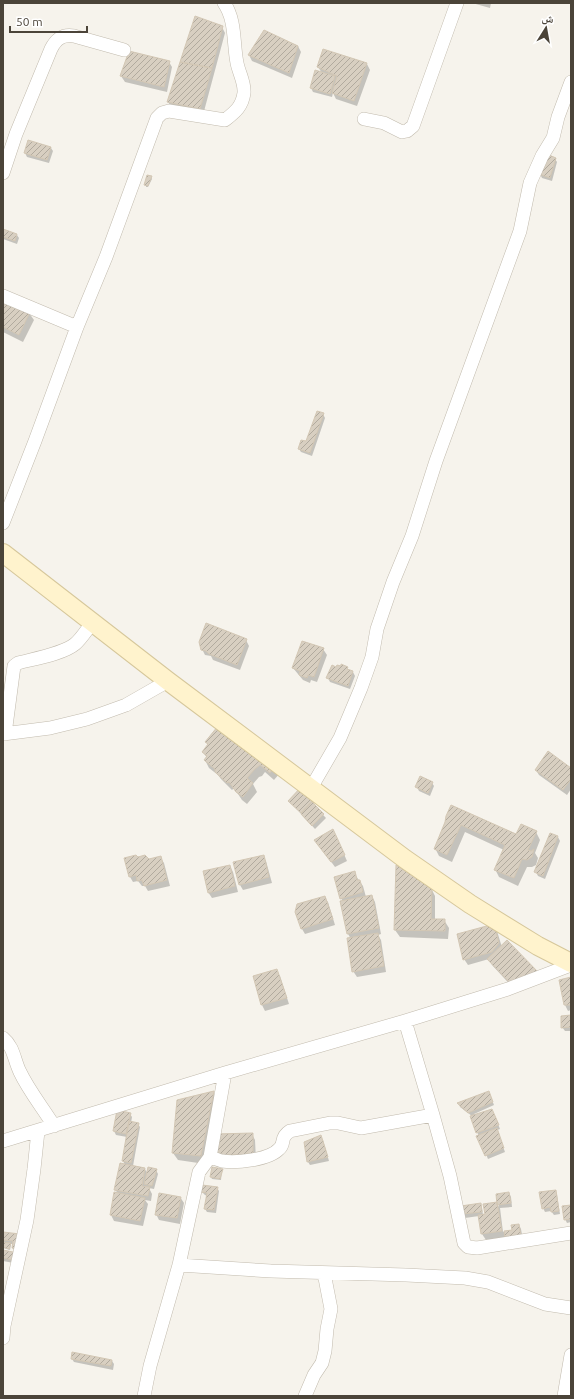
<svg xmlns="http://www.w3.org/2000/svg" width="574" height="1399" font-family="Ubuntu,'Noto Naskh Arabic',sans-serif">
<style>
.shadow{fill:#0003}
.building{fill:url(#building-hatch);stroke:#d3c7b4}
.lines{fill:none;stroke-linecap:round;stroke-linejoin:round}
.street-casing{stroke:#c2bbae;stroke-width:14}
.secondary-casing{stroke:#d6c79b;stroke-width:20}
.street{stroke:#fff;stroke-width:13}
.secondary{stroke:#fff3cd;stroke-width:18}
</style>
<defs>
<pattern id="building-hatch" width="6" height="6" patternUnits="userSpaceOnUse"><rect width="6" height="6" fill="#d8cfc1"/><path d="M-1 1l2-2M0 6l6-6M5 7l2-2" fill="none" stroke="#b1aa9e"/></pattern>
</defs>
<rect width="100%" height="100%" fill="#f6f3ec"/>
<!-- shadow -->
<path class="shadow" d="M472,3H491L490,8Z
M222,27L225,33L203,115L171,107L168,102Z
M265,31L298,46L301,52L292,78L252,61L249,55Z
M129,52L169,62L172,67L167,92L125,82L121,76Z
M367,64L370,70L357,106L336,99L333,93L332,97L313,92L311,88L322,73L318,67Z
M29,141L51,148L53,151L49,163L27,157L25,153Z
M555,159L557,162L552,181L542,178L540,174Z
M151,177L152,179L148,187H146V185Z
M3,230L17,235L19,238L17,244L3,239Z
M3,303L29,313L34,320L23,342L3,332Z
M323,414L325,418L312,456L301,452L299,449L306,442Z
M246,640L249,646L240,670L213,660L211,656L205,655L202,649Z
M323,649L327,655L317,682L311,680L310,683L303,680L293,668Z
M337,668H347L349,671L353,672L355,676L350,689L330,682L328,678Z
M223,722L280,773L274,780L265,772L262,776L259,777L253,784L257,792L247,804L242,800L234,788L232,790L221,779L218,775L209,768L205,760L207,758L203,752L208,745L206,742Z
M571,769V789L567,795L539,775L536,770Z
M432,783L434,786L430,796L419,791L417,787Z
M302,788L315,803L313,804L326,818L315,829L290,802Z
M452,806L517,835L536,832L540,840L535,853L538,858L536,865L532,867H527L518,886L499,877L495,869L504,850L465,832L452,862L439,856L435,848Z
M336,836L347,861L335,867L315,840Z
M558,837L560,841L545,879L538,876L536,872Z
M263,856L266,861L272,883L243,890L240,885Z
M160,857L164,863L170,886L148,891L145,886H142L138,881L133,882L130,877L138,858L148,861Z
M230,866L233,872L238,892L212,898L208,892Z
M354,873L363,886L366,897L372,896L375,902L381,934L378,935L381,940L386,972L357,977L353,971L351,939L348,934L342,902H343L341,898Z
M431,888L435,896V920H444L449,928L448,939L400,937L395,930Z
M324,897L328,902L335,925L305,934L302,929L296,912Z
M494,926L497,931L515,990L492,965L489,959L468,965L464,959Z
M276,971L280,976L289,1004L265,1011L262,1005L254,977Z
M571,978V1010L568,1011L565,1005Z
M571,1016V1031H565L562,1027Z
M214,1093L218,1100L205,1164L178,1160L173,1153Z
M489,1093L494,1105L474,1114V1116L494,1114L500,1129L497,1130L505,1152L488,1159L477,1132L472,1116L460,1107L459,1104Z
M118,1111L130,1114L132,1117L131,1123L138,1124L140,1127L133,1166L144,1168L148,1174L156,1170L158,1174L154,1189L149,1188L152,1194L151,1201L145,1200L148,1204L143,1226L114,1221L111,1215L118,1193L115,1190L125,1165L123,1161L127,1137L116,1135L114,1131Z
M252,1134L255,1140L256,1160L220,1161Z
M323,1140L329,1161L310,1165L308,1162Z
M222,1170L221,1180L212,1179L211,1177Z
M217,1188L219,1191L216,1213L207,1212L205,1209L207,1196L205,1195L202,1192Z
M555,1191L557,1195L560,1214L554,1215L551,1211L545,1212L543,1208Z
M509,1193L511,1197L512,1207L500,1208L503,1232L513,1231L519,1225L521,1229L523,1240L506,1237L486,1240L482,1234L479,1216L465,1218L463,1214L480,1204L482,1208L483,1215L486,1214L496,1203L499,1207L497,1195Z
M180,1197L184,1203L180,1224L159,1220L156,1214Z
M571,1206V1222L567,1223L565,1219Z
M3,1233L19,1235L15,1252L13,1248L14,1244H10L11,1245L10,1250L3,1248Z
M3,1251L19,1264L3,1261Z
M72,1359L112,1361L114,1364L113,1370L74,1362Z"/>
<!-- building -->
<path class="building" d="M195,16L223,26L212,68L180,62Z
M264,30L298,46L289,73L248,55Z
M323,49L367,63L354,101L332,93L337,76L317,67Z
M129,51L170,61L164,87L120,76Z
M180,62L212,68L200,109L167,102Z
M315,70L335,76L330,94L310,88Z
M28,140L51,147L47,160L24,153Z
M549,155L556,158L550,178L539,174Z
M147,175L152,176L148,186L144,185Z
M3,229L17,234L15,241L3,237Z
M3,302L30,312L19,335L3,327Z
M317,411L324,413L310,453L298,449L301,440L306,441Z
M206,623L247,639L237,665L209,654L206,651L201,650L199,642Z
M302,641L324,648L314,677L308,675L307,678L299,675L300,671L292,668Z
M341,664L348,667L347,669L353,671L348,686L326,678L332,665L336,667L337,665L341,666Z
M222,721L276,765L270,773L260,765L255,769L247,778L253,783L243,797L236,792L229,782L227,783L215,772V769L204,760L207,756L202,752L208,744L205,742Z
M548,751L571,768V779L563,790L535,770Z
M420,776L433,782L428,793L415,787Z
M302,786L314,799L301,813L288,801Z
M312,802L324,814L312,826L301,814Z
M451,805L516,834L521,824L537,831L528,850L531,851L534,849L532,857L527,860L522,859L514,878L494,870L505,845L461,825L447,855L434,849L445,822L446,816Z
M333,829L345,855L331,862L314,840Z
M550,833L558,836L543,876L534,872Z
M136,855L138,857L145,855L149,859L161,856L167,880L144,886L142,880L137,881L136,875L129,877L124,858Z
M264,855L269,877L239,885L233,862Z
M230,865L235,886L208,893L203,871Z
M396,865L432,887L431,919H445V931L394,930Z
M355,871L357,880H360L363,892L340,899L334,877Z
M372,895L379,928L347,934L340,901Z
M325,896L333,919L301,929L295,912L297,904Z
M494,924L499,943L492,952L463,960L457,934Z
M378,933L384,966L352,972L347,938Z
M507,940L539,973L511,984L487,959Z
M277,969L287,998L261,1005L253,976Z
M571,977V1005H564L559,980Z
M571,1015V1027L561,1028V1016Z
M214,1091L201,1156L172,1153L177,1100Z
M489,1091L493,1102L468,1113L457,1103Z
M492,1109L499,1125L476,1133L470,1116Z
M117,1110L131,1113L126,1134L113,1131Z
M129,1121L139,1123L131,1163L122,1161Z
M497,1128L504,1148L485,1156L476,1136Z
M253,1133V1154L216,1156L215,1134Z
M321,1135L328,1157L307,1162L304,1142Z
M120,1163L145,1168L142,1186L150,1187L148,1196L114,1190Z
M148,1167L157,1169L152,1186L144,1184Z
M212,1167L223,1169L220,1179L210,1177Z
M202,1185L218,1187L214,1210L204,1209L207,1193L201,1192Z
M556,1190L559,1211L551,1212L550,1207L542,1209L539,1192Z
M114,1192L145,1198L140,1221L110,1215Z
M509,1192L511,1203L497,1205L496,1194Z
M159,1193L181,1197L177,1218L155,1215Z
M497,1202L502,1231L481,1234L478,1215L485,1214L483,1204Z
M481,1203L482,1212L462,1214L461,1206Z
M571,1205V1219L564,1220L562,1206Z
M519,1224L521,1237L505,1239L504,1231L512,1230L511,1225Z
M3,1232L20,1234L18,1249L12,1248L13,1241L3,1240Z
M3,1242L11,1243L9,1249L3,1247Z
M3,1250L18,1253L17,1261L3,1258Z
M72,1352L112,1360L111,1366L71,1359Z"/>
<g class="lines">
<!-- street casing -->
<g class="street-casing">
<path id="street" d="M364,119L384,123L402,132L407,131L413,126L457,3
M3,173L16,134L51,49C56,39 63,34 74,36L124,50
M3,296L77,327
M3,523L35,441L77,327L106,257L157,118L162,113L169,111L225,120C235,112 242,107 244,93C245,83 239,73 237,63C233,43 236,20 224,3
M3,734L50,728L87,719L126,705L168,681
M5,734L14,666L18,663C33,659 63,654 75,644C82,638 87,629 93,622
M311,788L340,738L361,688L372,657L377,629L393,582L412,536L436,461L520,231L530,183L542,156L553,138L558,117L571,82
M405,1021L433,1115L450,1176L464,1243L468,1247L477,1248L571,1233
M3,1038C14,1047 14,1060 20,1072C29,1091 43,1108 54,1126
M3,1141L225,1073L405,1021L508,989L571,965
M210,1157C214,1158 218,1160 222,1161C236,1163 269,1160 279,1149C286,1143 279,1138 290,1131L330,1123H338L361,1128L433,1115
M179,1265L271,1271L406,1275L465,1278L488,1282L545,1304L571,1308
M3,1338L4,1326L27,1220L34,1169L38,1131
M144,1396L150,1366L179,1265L199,1172L210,1157L225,1073
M305,1396L314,1375L322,1363L325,1351L327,1329L331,1309L324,1273
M564,1396L571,1355"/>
</g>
<!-- secondary casing -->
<g class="secondary-casing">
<path id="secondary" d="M3,553L168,681L405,859L470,904L538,946L571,963"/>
</g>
<!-- street -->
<use href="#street" class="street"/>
<!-- secondary -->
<use href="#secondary" class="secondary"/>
</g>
<!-- border -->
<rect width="574" height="1399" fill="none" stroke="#4b4439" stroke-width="8"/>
<!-- north arrow -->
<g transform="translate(546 28) rotate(11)" stroke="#ffffff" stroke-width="3" paint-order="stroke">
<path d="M0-3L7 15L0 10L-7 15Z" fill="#4b4439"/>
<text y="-6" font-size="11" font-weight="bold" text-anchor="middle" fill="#4b4439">ش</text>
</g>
<!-- scale -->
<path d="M10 26v6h77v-6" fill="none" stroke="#4b4439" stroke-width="2"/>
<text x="16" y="26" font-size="12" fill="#4b4439" stroke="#ffffff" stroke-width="3" paint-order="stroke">50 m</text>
</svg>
